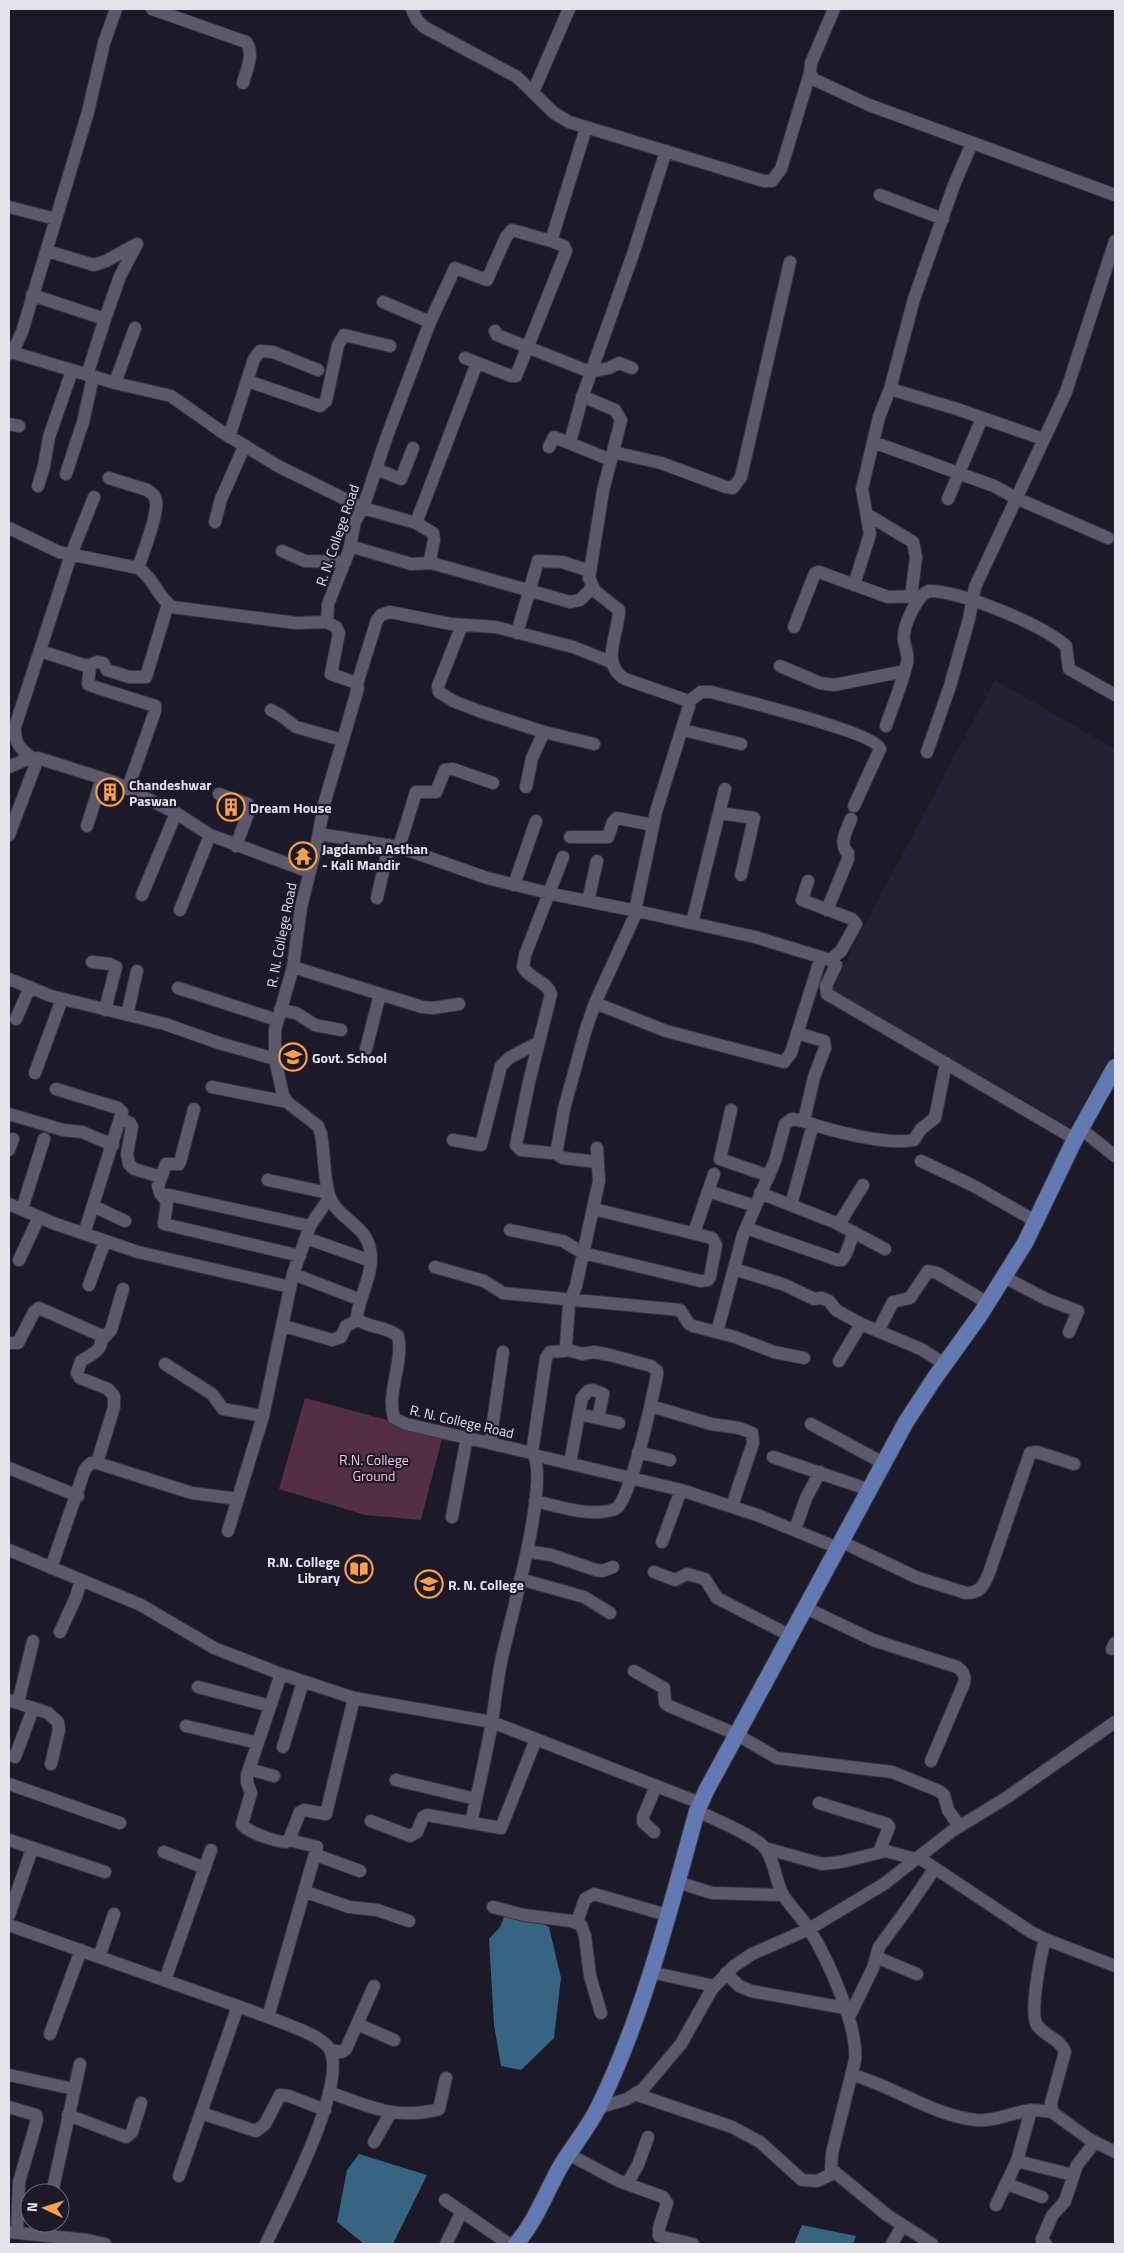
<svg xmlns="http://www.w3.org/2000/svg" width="1124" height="2253" font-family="'Titillium Web',sans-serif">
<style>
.built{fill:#242036}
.green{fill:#532e45}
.water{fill:#376481}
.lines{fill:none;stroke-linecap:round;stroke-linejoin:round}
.minor-casing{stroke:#373642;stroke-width:14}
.major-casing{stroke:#373642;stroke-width:18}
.minor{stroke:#5c596c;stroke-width:12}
.major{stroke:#6479b2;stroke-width:16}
.labels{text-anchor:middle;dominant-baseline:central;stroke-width:4.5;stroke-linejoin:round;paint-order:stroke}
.street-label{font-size:14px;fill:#e3e2ed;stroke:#1c1a29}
.poi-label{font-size:14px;font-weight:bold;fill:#e3e2ed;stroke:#1c1a29;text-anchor:start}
.park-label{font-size:14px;fill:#fbc1e3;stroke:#1c1a29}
</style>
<rect width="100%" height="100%" fill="#1c1a29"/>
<!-- built -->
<path class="built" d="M995,680L1115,749V1049L1070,1127L831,989Z"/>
<!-- green -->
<path class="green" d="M305,1398L443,1435L421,1520L365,1515L279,1489Z"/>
<!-- water -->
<path class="water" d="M505,1915L532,1918L549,1927L561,1978L554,2038L521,2070L501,2066L494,2025L489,1939L500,1927Z
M359,2154L427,2175L393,2244H364L337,2222L347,2170Z
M802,2225L856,2236L853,2244H794Z"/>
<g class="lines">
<!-- minor casing -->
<g class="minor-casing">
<path id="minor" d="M152,9L246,42C255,53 246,71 243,83
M412,9L417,20L424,27L517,77L554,113L569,122L764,181H772L781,169L810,73
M834,9L811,63L810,73L813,79L869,105L1115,195
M533,92L569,9
M880,195L943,219
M9,207L56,219
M47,251L94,265L106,261L137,244L120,276L105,319
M32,295L105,319L87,375
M383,302L430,322L455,268L487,280L506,237L512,230L551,241
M430,322L387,436L363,508L355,521L349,551L328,604L327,622L336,627L339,633L331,674L354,682L358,688L325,801L316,847L301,907L293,967L275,1030V1059L283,1095L287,1102L318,1126L321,1134C325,1154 323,1190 334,1205C345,1221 366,1228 370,1249C375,1271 360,1294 357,1316L358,1320C370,1328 386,1326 398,1336C404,1363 386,1392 394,1418L406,1424L532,1453C552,1476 508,1627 501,1662C497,1682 495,1702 492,1722C486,1756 478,1790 471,1823
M495,331L497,335L590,372L609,368L619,363L632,368
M11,352L115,383L171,396L222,432L278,466L363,508L416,523L433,533L434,540L430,559L435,564L570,602L580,600L592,588
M9,354L16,345L22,332L88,112L104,43L116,9
M465,358L511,376H516L566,251L564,246L551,241L586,128
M248,381L320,406L326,401L338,345L344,335L390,346
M115,383L135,328
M890,389L957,409L1043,439
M582,396L615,410L621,420L603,491L589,578L595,591L619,610C619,634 599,663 625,679L683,699L688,702L689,706L656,812L636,906L637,911L755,937L830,960L836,965L826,986L827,994L1075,1139
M9,424L19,426
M229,437L254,359L260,351L273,352L318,370
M570,442L583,395L633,254L666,151
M873,442L994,486L1016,498L1108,538
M549,447L554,437L611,460
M613,452L661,463L726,487L733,488L741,477L790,262
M376,469L401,479L413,448
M66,474L83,422L93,377
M109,478L147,490C152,493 156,496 156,502C158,515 143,553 138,568
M38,486L44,466L49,437L72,371
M948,499L982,418
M868,515L913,542L916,557L911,597
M215,522L221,499L244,447
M416,523L477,363
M9,528L59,552L138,568C153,577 157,596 172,607L296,623L327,622
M350,546L411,564L432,563
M282,551L305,561L345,562
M854,585L870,534L862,489L873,442L879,417L890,389L914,299L954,185L972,143
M462,625L438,686L439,692L453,701L479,711L544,732L594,744
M794,627L815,573L819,572L888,597L920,596
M517,633L538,561L562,562L590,571
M40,651L87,666L97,662L103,663L107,670L129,677H146L168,604
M90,666L88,684L92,686L155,706V711L128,788
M780,666L820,683L834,685L905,671
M357,684L377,620L381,615L390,612L451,624L496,627L573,647L611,662
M688,702L701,692H711C735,699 875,732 880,749L854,806
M271,710L280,715L296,727L342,740
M886,726C893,705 902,684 907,663C909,654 905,649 904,640C902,627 917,595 929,591C961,591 1043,625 1066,646L1069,669L1115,695
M683,730L741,744
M927,752L950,686L969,619L975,587L1066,392L1115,241
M32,758C20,749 14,742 15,727L71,555L94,497
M9,767L25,760L38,758L114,782L176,813L210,835L310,872
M526,787L532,758L544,732
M219,794L248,804L250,808L236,846
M720,813L754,818L741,875
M87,826L102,778
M319,834L399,847L487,878L557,895L637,911L595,1003L586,1029L564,1109L557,1149L555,1153H551L521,1150L516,1145L529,1082L551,994C547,981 529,979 523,967L525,955L563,857
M9,835L38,758
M570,837H608L613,822L617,818L653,825
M399,847L416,792H436L445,770L453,769L493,783
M808,881L802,900L852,919L856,924L841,951L830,960
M514,885L536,821
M142,895L176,813
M377,898L389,845
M588,901L597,861
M180,910L210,835
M827,910L848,859V853C838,844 847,830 851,819
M692,923L725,789
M92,962L110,964L116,967L105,1010
M293,967L422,1007L433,1008L459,1004
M9,979L51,996L165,1024L219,1043L275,1059
M178,988L277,1020
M595,1003L666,1031L784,1062L791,1053L821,957
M280,1010L296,1013L315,1025L341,1030
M127,1015L137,971
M16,1019L30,987
M366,1049L380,994
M35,1073L62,999
M212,1087L287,1102
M56,1089L118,1108L122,1112L84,1234
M194,1109L180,1162L179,1164H166L158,1186L160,1193L167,1202L164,1224L300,1256
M731,1110L720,1159L769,1176
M9,1114L63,1130L82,1132L113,1145
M121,1119L130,1123L132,1127L127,1154L129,1164L134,1169L161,1177
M803,1121C828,1130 888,1146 914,1140L921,1129L935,1118L946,1063
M1081,1129L1115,1156
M453,1140L481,1145L501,1066L509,1058L539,1042
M9,1150L13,1139
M555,1153L563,1158L597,1162
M921,1161L972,1185L1037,1222
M268,1180L328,1193
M708,1191L755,1206
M160,1193L310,1226
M760,1193L834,1222L885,1249
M9,1204L53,1223L138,1252L290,1287
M791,1205L813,1124
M93,1206L125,1221
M22,1209L44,1139
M839,1224L863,1185
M746,1228L838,1260H842L846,1254L854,1232
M510,1230L563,1241L583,1253L700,1281L708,1280L710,1277L716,1245L712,1238L594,1209
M694,1233L714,1174
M306,1238L371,1261
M19,1260L39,1217
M435,1267L484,1281L503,1293L680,1310L689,1324L693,1326L735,1337L774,1352L804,1358
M734,1269L785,1285L814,1299L822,1298L829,1301L836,1310L861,1324L921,1349L945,1364
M293,1274L361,1300
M1004,1277L1046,1299L1078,1311L1069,1332
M89,1285L105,1241
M284,1326L332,1340L341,1337L346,1326L358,1320
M878,1331L893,1302L910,1298L928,1271L937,1273L988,1303
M717,1332L743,1235L775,1161L785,1124L792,1119L803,1121L805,1116L814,1077L825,1048L824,1041L797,1033
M101,1341L111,1330L123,1289
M9,1343H18L34,1312L39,1308L100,1335C105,1350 92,1354 81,1361L77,1373L80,1378L108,1389L114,1396V1407L97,1463
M839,1361L861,1324
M165,1364L212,1394L223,1409L263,1416
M651,1406L711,1424L739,1428L752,1433L753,1443L732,1506
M579,1414L619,1423
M811,1424L885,1464
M490,1443L503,1352
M638,1452L670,1460
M532,1453L546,1358L550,1352L564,1351L566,1345L569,1304L576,1286L599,1181L597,1148
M534,1455L681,1490L757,1515L838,1548
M773,1457L870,1490
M570,1463L582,1398L588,1391L593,1390L603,1394L598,1418
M9,1468L78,1496
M535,1501C557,1506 592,1518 615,1509C630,1504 653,1395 657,1375V1371L651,1366L610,1355L594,1352L582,1354L565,1349
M452,1517L467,1437
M795,1530L806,1498L820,1472
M228,1531L263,1416L293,1274L310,1226L329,1198
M662,1542L681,1490
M842,1542L918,1578L966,1593C981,1593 984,1585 989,1573L1030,1453L1037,1452L1074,1464
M9,1550L141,1605L214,1648L281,1674L354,1698L492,1722L700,1803
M527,1551L551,1555L596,1570L602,1571L613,1567
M51,1568L85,1469L91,1463H97L192,1493L238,1499
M654,1572L675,1580L687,1574L705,1579L717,1598L791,1636
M520,1579L584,1597L610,1613
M806,1608L873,1640L957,1667C963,1671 966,1675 964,1683L931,1761
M60,1632L76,1597L81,1580
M1112,1649L1115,1643
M634,1671L664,1688L665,1703L669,1706L736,1734L777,1758L892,1772L939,1791L944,1795L948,1810L959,1826
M281,1674L247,1775V1782L251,1793L242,1824C246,1832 277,1842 286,1842L289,1840L300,1812L304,1810L326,1814L354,1698
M198,1687L270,1706
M9,1700L48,1713L58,1722L59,1730L51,1764
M18,1703L33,1641
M186,1726L258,1743
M283,1747L303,1682
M15,1757L33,1709
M249,1769L274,1776
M396,1780L476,1799
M9,1784L120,1823
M819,1803L887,1824L889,1827L879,1852
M697,1811C714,1819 753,1835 764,1847C774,1858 775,1879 782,1893C789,1906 801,1916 809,1929C828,1959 858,2026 855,2060L832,2153L831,2169L887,2215L932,2244
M371,1821L410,1836L417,1832L423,1817L427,1815L501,1828L536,1739
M654,1832L643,1822V1817L656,1786
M9,1840L105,1872
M765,1848L822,1864L841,1862L886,1851L915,1859
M164,1852L205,1868
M316,1855L360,1871
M918,1857L1031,1932L1045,1939L1115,1966
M677,1882L712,1893L783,1895
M306,1892L349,1907L377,1910L409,1921
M493,1907L524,1915L571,1921L581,1925L585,1936L590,1976L601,2013
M9,1915L32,1849
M577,1922L585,1899L594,1894L667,1915
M9,1925L268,2017C284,2024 319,2034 329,2048C350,2081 282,2209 266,2244
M1045,1939C1041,1954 1029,2013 1037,2025C1044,2036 1061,2039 1065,2052L1051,2103L1052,2112L1089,2139L1115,2152
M99,1957L114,1914
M876,1957L917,1974
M650,1972L714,1986
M726,1973L739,1986L751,1991L845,2008
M165,1980L211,1850
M268,2017L317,1847L289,1840
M849,2017L873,1968L879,1947L907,1909L935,1868
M357,2024L394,2040
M50,2034L81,1950
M330,2050L342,2052L346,2049L374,1986
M9,2075L74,2089
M853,2075C895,2087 932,2115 976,2120C992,2122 1009,2114 1025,2111C1034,2109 1043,2111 1052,2112
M329,2092C368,2106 396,2121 439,2109L446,2078
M635,2094L732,2127L760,2142L802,2180L817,2181L834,2173
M9,2107L36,2115L37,2120L19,2182L17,2233
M598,2108L627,2099L643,2089L681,2044L712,1989L734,1966L752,1954L809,1929L884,1884L952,1831L1006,1798L1115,1722
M201,2113L256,2131L265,2124L280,2095L289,2096L325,2110
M68,2115L126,2137L132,2132L141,2103
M374,2142L390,2114
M568,2154L619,2181L663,2197L667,2203L659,2228V2236L693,2244
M1017,2161L1073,2175
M179,2176L238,2006
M627,2184L638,2165L648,2137
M1007,2184L1042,2197
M52,2193L80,2064
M445,2200L509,2244
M996,2205L1017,2161L1031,2110
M9,2232L87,2240L105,2244
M446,2244L462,2211
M892,2244L902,2226
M1046,2244L1042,2242V2239L1052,2216L1065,2201L1077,2165L1095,2142"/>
</g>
<!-- major casing -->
<g class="major-casing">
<path id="major" d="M516,2244C535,2222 545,2195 559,2169C571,2148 587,2130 598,2108C643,2017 670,1909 697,1811L706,1791L906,1422L934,1379L980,1315L1025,1243L1075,1139L1115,1067"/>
</g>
<!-- minor -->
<use href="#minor" class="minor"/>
<!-- major -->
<use href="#major" class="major"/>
</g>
<!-- icons -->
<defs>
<g id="building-ring" transform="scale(1.4375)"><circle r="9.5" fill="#1c1a29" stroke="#f9a04c" stroke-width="1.5"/><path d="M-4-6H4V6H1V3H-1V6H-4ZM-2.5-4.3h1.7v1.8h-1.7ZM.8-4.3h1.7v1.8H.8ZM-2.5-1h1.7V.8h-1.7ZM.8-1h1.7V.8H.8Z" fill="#f9a04c"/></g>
<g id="temple-ring" transform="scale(1.4375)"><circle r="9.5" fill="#1c1a29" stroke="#f9a04c" stroke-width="1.5"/><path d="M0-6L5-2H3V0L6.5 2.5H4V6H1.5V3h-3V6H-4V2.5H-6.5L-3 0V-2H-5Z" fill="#f9a04c"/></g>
<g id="school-ring" transform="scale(1.4375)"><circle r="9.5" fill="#1c1a29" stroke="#f9a04c" stroke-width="1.5"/><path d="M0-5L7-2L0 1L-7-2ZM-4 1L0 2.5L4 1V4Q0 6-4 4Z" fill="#f9a04c"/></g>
<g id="library-ring" transform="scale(1.4375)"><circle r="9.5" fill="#1c1a29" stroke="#f9a04c" stroke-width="1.5"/><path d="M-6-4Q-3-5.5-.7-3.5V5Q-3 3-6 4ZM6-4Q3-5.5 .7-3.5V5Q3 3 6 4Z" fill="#f9a04c"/></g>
<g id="university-ring" transform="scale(1.4375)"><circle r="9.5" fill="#1c1a29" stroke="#f9a04c" stroke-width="1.5"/><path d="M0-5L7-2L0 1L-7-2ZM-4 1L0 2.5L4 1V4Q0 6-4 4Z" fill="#f9a04c"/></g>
</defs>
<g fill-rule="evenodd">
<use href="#building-ring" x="110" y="792"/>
<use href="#building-ring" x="231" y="807"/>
<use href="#temple-ring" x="303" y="856"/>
<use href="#school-ring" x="293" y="1057"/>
<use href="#library-ring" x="359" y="1569"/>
<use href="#university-ring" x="429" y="1584"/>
</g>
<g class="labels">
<!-- street labels -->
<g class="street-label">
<text transform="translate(337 535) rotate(-71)">R. N. College Road</text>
<text transform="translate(281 935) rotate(-79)">R. N. College Road</text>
<text transform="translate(462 1421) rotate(13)">R. N. College Road</text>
</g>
<!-- poi labels -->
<g class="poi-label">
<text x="129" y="784">Chandeshwar<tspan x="129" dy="16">Paswan</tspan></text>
<text x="250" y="807">Dream House</text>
<text x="322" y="848">Jagdamba Asthan<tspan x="322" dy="16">- Kali Mandir</tspan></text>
<text x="312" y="1057">Govt. School</text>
<text x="340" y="1561" text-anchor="end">R.N. College<tspan x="340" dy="16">Library</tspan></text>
<text x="448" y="1584">R. N. College</text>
</g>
<!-- park labels -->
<g class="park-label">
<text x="374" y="1459">R.N. College<tspan x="374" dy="16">Ground</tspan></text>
</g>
</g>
<!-- border -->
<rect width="1124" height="2253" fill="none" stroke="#e3e2ed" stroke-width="20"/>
<!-- north arrow -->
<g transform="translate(45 2208) rotate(274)"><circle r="24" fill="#1c1a29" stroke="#6c6a77"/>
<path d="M0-4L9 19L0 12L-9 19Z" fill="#f9a04c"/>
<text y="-8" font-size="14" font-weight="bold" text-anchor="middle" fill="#e3e2ed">N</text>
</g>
</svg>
